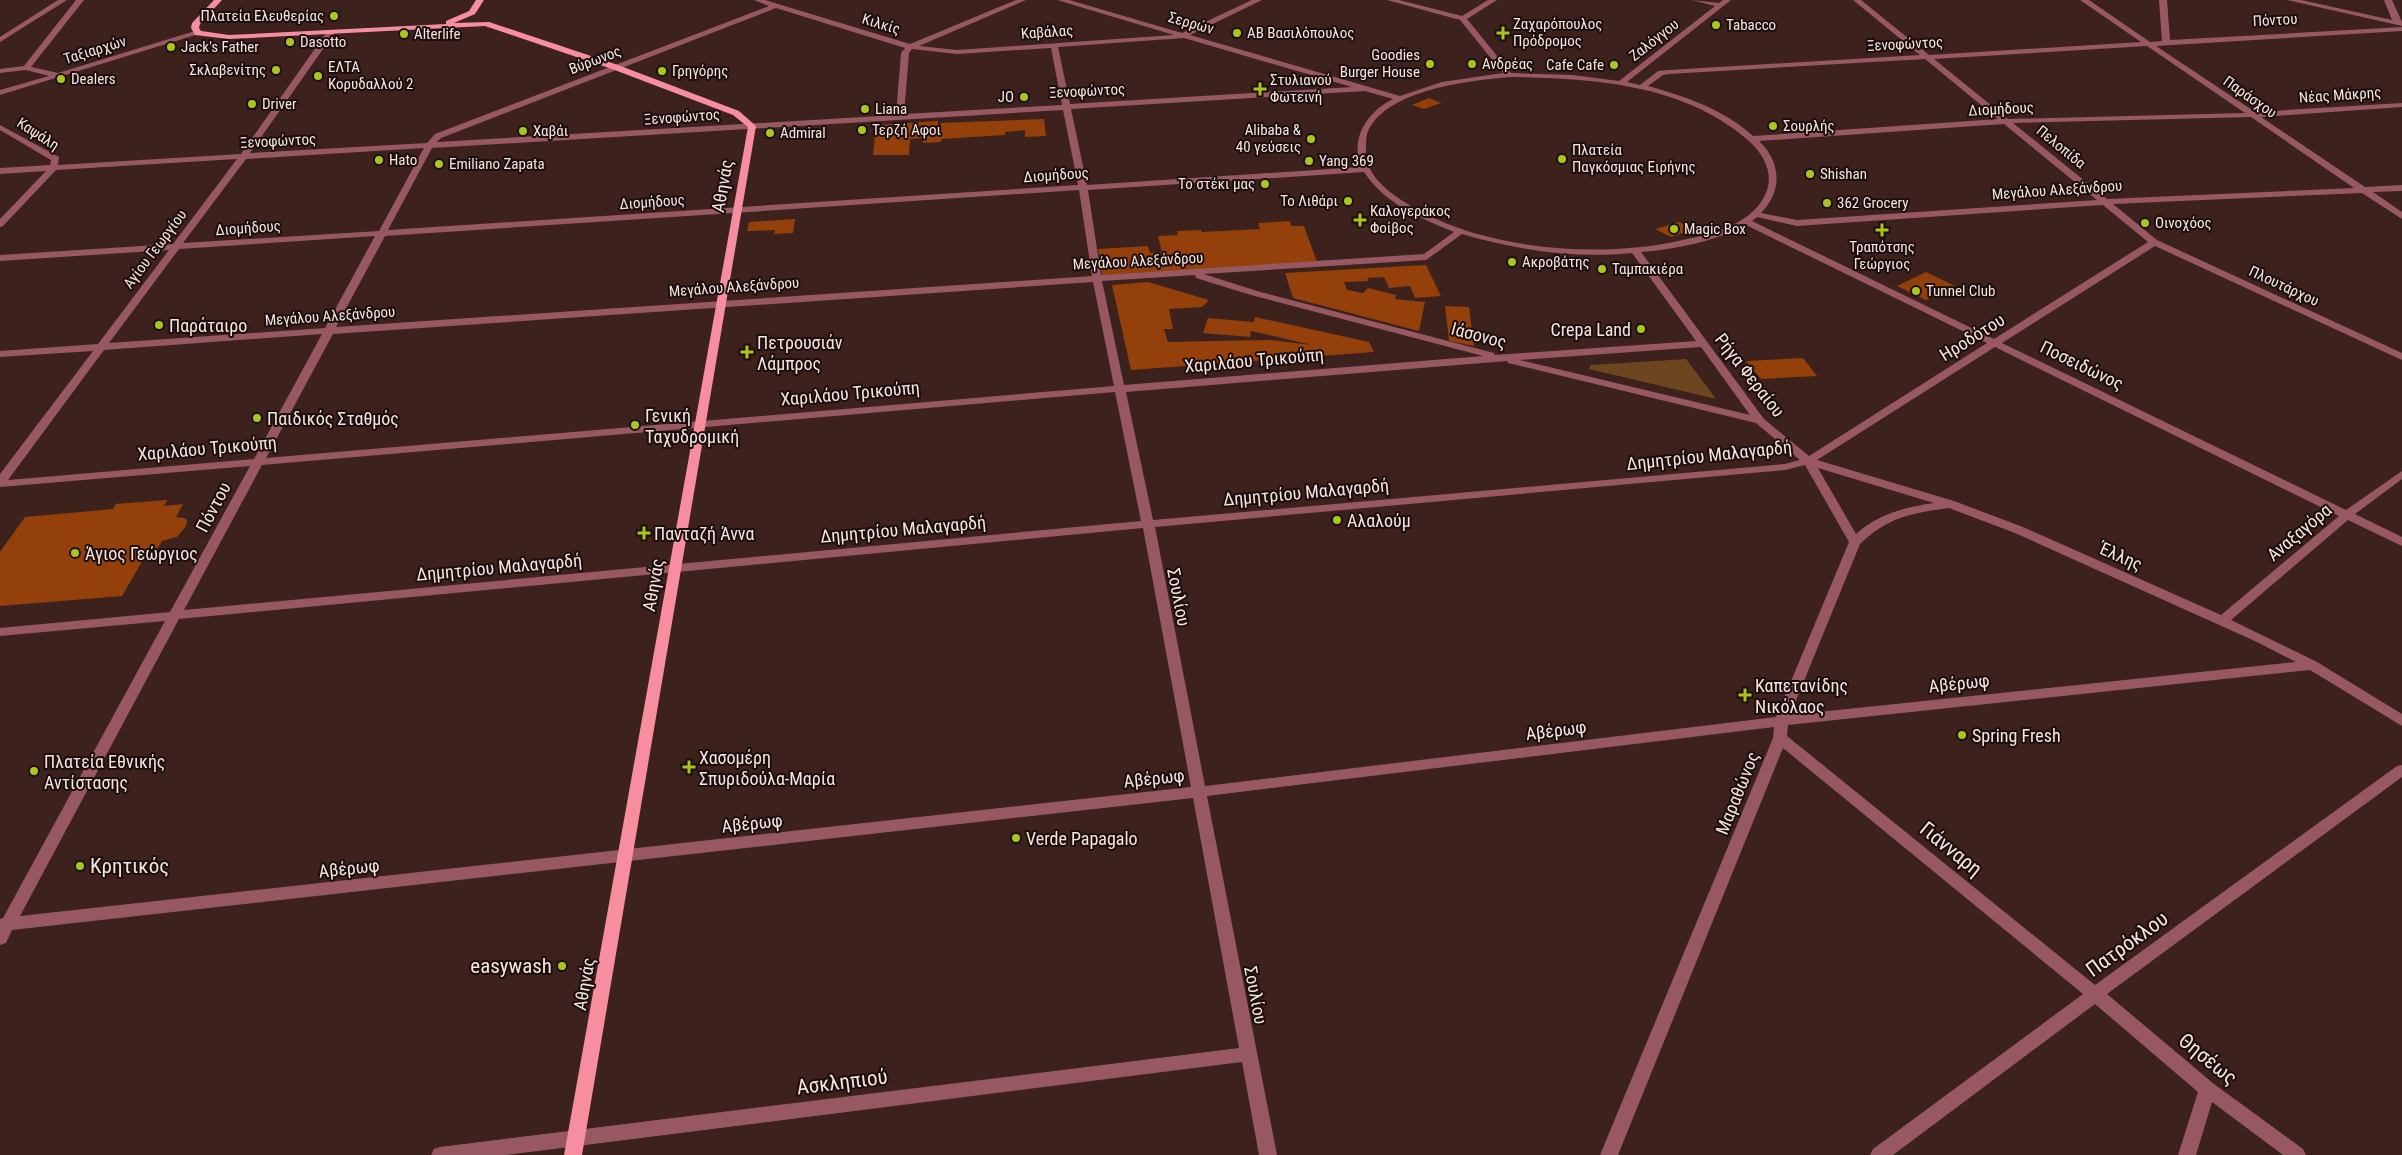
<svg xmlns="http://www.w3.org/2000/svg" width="2402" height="1155" font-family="'Roboto Condensed',sans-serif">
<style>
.green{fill:#6b461f}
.building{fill:#94400a}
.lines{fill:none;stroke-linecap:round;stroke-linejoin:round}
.minor{fill:#975862;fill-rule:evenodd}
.major{fill:#f68e9f;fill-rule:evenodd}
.poi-dot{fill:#a9c71b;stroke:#1b0e0d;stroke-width:2}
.labels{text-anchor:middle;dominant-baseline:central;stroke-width:4;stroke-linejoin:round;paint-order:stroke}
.far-poi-label{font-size:15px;fill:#f6e4e1;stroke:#1b0e0d;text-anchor:start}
.far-street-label{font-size:15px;fill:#f6e4e1;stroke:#1b0e0d}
.street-label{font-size:18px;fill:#f6e4e1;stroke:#1b0e0d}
.poi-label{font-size:18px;fill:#f6e4e1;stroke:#1b0e0d;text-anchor:start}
.near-street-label{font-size:21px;fill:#f6e4e1;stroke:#1b0e0d}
.near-poi-label{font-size:21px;fill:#f6e4e1;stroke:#1b0e0d;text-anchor:start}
</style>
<rect width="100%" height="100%" fill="#3c211d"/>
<!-- green -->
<path class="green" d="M1686,359L1716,399L1589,369L1591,365Z"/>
<!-- building -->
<path class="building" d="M1429,98L1441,103L1424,109L1412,105Z
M1044,119L1046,136L1025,137V130L1005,132V135L941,139V142L923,143V138L910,139L909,155H873L876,125L938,121V131H941V123Z
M795,219L793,233L774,234L775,230L747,231L749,222Z
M1290,221L1291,226H1304L1317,262L1102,275L1098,249L1148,246L1150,253L1162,252L1158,236L1178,235L1177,231L1201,230L1202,232L1260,229L1258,223Z
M1679,222L1693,229L1671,237L1655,229Z
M1426,265L1441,296L1415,298L1410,286L1389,288L1384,277L1367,278L1369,281L1344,282L1347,290L1363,293L1368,288L1396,295L1395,299L1425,302L1419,331L1293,298L1285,273Z
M1926,272L1955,286L1926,300L1897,286Z
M1148,282L1209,300L1202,307L1169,309L1173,329H1164L1168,342L1269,340L1312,345L1251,331L1250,337L1203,333L1208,318L1254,322L1255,317L1369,342L1374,352L1131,370L1112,285Z
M1445,306L1469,307L1474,346L1449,341Z
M1803,358L1817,376L1761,379L1746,361Z
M167,500L164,506L183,504L176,517L184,518L187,520L186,526L177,537L162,541L155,553H147L122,596L0,606V552L25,517L113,509L116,504Z"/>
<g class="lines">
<!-- minor -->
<path class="minor" d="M58,0H67L0,42V37Z
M76,0H84L31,67L58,73L195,31L202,33L0,95V90L49,76L26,70L0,73V69L24,66Z
M754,0H765L910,44L1016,0H1026L919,46L957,50L1174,35L1057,0H1069L1182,33L1252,0H1262L1190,35L1400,96L1442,82L1503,73L1460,20L1387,0H1399L1462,16L1488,0H1497L1467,19L1511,73L1572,75L1619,81L1715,6L1692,0L1719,3L1723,0H1731L1627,82L1640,85L1658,71L1669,70L1920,55L1853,0H1861L1929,55L2141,42L2080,0H2089L2150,42L2162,41L2159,0H2167L2170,40L2402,27V31L2156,46L2255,112L2402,103V107L2261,117L2365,187L2402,185V191L2373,192L2402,212V219L2362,193L2113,204L2157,240L2402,353V360L2155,246L2002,343L2346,510L2402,471V479L2355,514L2402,537V546L2348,520L2231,620L2317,662L2402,714V726L2310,670L1788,725L1787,736L2095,985L2397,766L2402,765V777L2107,994L2214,1084L2303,1149L2306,1155H2283L2212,1102L2196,1155H2178L2198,1092L2095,1004L1893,1155H1870L1873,1149L2083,994L1783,748L1618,1155H1600L1773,738L1774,727L1207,796L1277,1155H1259L1242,1062L506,1155H431L434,1149L440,1147L1239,1048L1193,798L12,930L6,943L0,945V919L3,918L165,621L0,636V628L170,612L250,466L0,487V474L93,351L0,357V351L98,344L169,250L0,261V255L173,244L237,159L56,170L3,226L0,227V219L46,171L0,174V168L50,165L51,160L0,130V125L59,157L58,165L241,154L328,30H331L335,32L250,153L427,143L435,134L769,6ZM776,8L905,48L901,53L896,115L437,142L441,138ZM1184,38L1352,87L1070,104L1058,47ZM2147,46L2245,113L2008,119L1934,59ZM1051,48L1062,105L904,114L909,53L912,49L957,54ZM1925,59L1998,119L1753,136C1723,109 1687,97 1648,86L1663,75L1669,74ZM1509,77C1592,78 1686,84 1750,142C1766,157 1775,177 1764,197C1749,226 1708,235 1678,241C1601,258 1494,250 1424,213C1401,201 1364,180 1366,150C1366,144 1366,136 1368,131C1388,89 1469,81 1509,77ZM1365,91L1393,99C1367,112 1350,138 1361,167L1087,185L1071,109ZM1063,110L1078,185L388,230L432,148ZM2251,117L2354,188L2107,199L2013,123ZM2004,124L2097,200L1797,220L1761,213C1783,191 1781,162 1759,141ZM424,148L379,231L183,243L246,159ZM1364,172C1385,204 1420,218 1454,232L1424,254L1101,275L1088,190ZM1079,190L1092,276L336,327L385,236ZM2103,205L2148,242L1994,339L1752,221L1757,217L1797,226ZM1746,225L1987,343L1809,456L1764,419L1641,252C1677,249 1713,242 1746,225ZM1462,234C1517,250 1575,259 1632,253L1696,341L1495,355L1494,353L1257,291L1204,274L1426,260ZM375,236L325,328L109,343L179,249ZM1195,275L1196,278L1251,295L1483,356L1124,385L1102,281ZM1093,282L1114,386L266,458L333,334ZM322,334L254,459L8,480L104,350ZM1701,347L1750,415L1520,360ZM1995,347L2339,516L2221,615L2023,527L1954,501L1817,460ZM1507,361L1508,363L1756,423L1800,460L1785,464L1153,520L1126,392ZM1115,392L1141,521L184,610L262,465ZM1805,465L1849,542L1776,717L1205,786L1155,527L1785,470ZM1818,468L1934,503C1905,507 1878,514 1856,534ZM1949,508L2015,533L2257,642L2296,662L1790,715L1860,544C1888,517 1912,513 1949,508ZM1143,528L1191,787L20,916L179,619Z
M2287,0H2301L2392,20L2384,0H2392L2402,22V26Z"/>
<!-- major -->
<path class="major" d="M214,0H222L200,24L199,28L201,31L229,35L446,24V21L469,11L476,0H484L475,14L454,23L489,22L618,65L739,111L756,126L582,1155H564L748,127L733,115L612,69L485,26L229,39L195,35L191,28L192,23Z"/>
</g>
<!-- markers -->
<g class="poi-dot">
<circle cx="334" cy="16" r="5"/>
<circle cx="1716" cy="25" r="5"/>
<circle cx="1237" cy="33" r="5"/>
<path d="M1500.5 25.5h5v5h5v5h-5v5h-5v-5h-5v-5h5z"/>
<circle cx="404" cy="34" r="5"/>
<circle cx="290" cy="42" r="5"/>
<circle cx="171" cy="47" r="5"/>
<circle cx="1430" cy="64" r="5"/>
<circle cx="1472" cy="64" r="5"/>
<circle cx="1614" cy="65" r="5"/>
<circle cx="276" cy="70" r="5"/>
<circle cx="662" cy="71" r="5"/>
<circle cx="318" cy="76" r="5"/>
<circle cx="61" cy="79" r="5"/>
<path d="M1257.5 81.5h5v5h5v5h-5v5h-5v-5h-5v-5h5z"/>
<circle cx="1024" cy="97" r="5"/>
<circle cx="252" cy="104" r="5"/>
<circle cx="865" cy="109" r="5"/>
<circle cx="1773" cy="126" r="5"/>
<circle cx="862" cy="130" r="5"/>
<circle cx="523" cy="131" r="5"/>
<circle cx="770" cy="133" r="5"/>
<circle cx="1311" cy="139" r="5"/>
<circle cx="1562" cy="159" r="5"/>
<circle cx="379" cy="160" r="5"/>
<circle cx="1309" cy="161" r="5"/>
<circle cx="439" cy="164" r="5"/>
<circle cx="1810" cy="174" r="5"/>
<circle cx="1265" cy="184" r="5"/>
<circle cx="1348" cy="201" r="5"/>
<circle cx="1827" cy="203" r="5"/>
<path d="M1357.5 212.5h5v5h5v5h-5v5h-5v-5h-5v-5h5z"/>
<circle cx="2145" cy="223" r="5"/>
<circle cx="1674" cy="229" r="5"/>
<path d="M1879.5 222.5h5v5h5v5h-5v5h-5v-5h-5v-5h5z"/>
<circle cx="1512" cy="262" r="5"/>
<circle cx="1602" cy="269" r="5"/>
<circle cx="1916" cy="291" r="5"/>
<circle cx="159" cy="325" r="5"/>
<circle cx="1641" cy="329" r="5"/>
<path d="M744.5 344.5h5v5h5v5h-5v5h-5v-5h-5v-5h5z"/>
<circle cx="257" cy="418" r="5"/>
<circle cx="635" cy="425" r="5"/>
<circle cx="1337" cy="520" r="5"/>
<path d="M641.5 525.5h5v5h5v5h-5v5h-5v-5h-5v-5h5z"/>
<circle cx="75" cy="553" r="5"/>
<path d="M1742.5 687.5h5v5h5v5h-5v5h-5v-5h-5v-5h5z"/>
<circle cx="1962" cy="735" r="5"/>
<path d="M686.5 759.5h5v5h5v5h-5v5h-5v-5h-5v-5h5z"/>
<circle cx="34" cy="771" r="5"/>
<circle cx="1016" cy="838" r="5"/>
<circle cx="80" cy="866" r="5"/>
<circle cx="562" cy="966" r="5"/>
</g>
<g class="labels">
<!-- far-poi labels -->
<g class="far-poi-label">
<text x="324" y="16" text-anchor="end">Πλατεία Ελευθερίας</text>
<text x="1513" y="24">Ζαχαρόπουλος<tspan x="1513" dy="17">Πρόδρομος</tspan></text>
<text x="1726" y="25">Tabacco</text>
<text x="1247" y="33">ΑΒ Βασιλόπουλος</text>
<text x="414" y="34">Alterlife</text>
<text x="300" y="42">Dasotto</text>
<text x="181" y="47">Jack's Father</text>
<text x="1420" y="55" text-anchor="end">Goodies<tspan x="1420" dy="17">Burger House</tspan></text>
<text x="1482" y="64">Ανδρέας</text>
<text x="1604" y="65" text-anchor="end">Cafe Cafe</text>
<text x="328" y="67">ΕΛΤΑ<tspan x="328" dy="17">Κορυδαλλού 2</tspan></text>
<text x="266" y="70" text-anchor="end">Σκλαβενίτης</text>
<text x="672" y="71">Γρηγόρης</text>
<text x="71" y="79">Dealers</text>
<text x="1270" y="80">Στυλιανού<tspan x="1270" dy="17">Φωτεινή</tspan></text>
<text x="1014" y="97" text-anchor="end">JO</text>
<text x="262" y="104">Driver</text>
<text x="875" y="109">Liana</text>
<text x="1783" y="126">Σουρλής</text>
<text x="872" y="130">Τερζή Αφοι</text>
<text x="1301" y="130" text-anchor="end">Alibaba &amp;<tspan x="1301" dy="17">40 γεύσεις</tspan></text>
<text x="533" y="131">Χαβάι</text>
<text x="780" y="133">Admiral</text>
<text x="1572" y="150">Πλατεία<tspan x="1572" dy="17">Παγκόσμιας Ειρήνης</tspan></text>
<text x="389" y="160">Hato</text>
<text x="1319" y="161">Yang 369</text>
<text x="449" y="164">Emiliano Zapata</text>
<text x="1820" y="174">Shishan</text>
<text x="1255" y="184" text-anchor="end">Το στέκι μας</text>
<text x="1338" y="201" text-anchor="end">Το Λιθάρι</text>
<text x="1837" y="203">362 Grocery</text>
<text x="1370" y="211">Καλογεράκος<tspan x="1370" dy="17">Φοίβος</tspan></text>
<text x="2155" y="223">Οινοχόος</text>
<text x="1684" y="229">Magic Box</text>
<text x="1882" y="247" text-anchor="middle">Τραπότσης<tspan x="1882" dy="17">Γεώργιος</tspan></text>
<text x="1522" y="262">Ακροβάτης</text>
<text x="1612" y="269">Ταμπακιέρα</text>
<text x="1926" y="291">Tunnel Club</text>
</g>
<!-- far-street labels -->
<g class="far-street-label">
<text transform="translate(2275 20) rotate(-3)">Πόντου</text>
<text transform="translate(1191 23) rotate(16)">Σερρών</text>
<text transform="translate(881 24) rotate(17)">Κιλκίς</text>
<text transform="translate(1047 32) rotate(-4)">Καβάλας</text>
<text transform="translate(1654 40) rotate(-38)">Ζαλόγγου</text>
<text transform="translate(1905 44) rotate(-3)">Ξενοφώντος</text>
<text transform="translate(95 50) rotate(-17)">Ταξιαρχών</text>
<text transform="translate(595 60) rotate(-21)">Βύρωνος</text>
<text transform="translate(1087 91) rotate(-3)">Ξενοφώντος</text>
<text transform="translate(2340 95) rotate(-4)">Νέας Μάκρης</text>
<text transform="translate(2250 97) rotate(35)">Παράσχου</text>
<text transform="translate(2001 109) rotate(-3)">Διομήδους</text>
<text transform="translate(682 117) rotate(-4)">Ξενοφώντος</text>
<text transform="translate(38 134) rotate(33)">Καψάλη</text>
<text transform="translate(278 141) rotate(-3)">Ξενοφώντος</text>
<text transform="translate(2061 147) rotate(39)">Πελοπίδα</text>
<text transform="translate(1056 175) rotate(-4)">Διομήδους</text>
<text transform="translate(2057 190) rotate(-4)">Μεγάλου Αλεξάνδρου</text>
<text transform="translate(652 202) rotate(-4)">Διομήδους</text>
<text transform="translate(248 228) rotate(-4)">Διομήδους</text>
<text transform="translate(155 249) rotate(-53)">Αγίου Γεωργίου</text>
<text transform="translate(1138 261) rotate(-3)">Μεγάλου Αλεξάνδρου</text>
<text transform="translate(2284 286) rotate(25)">Πλουτάρχου</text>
<text transform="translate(734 287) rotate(-4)">Μεγάλου Αλεξάνδρου</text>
<text transform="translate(330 316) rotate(-4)">Μεγάλου Αλεξάνδρου</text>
</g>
<!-- street labels -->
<g class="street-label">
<text transform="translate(722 186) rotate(-80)">Αθηνάς</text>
<text transform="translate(1479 335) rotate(15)">Ιάσονος</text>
<text transform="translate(1972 337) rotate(-32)">Ηροδότου</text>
<text transform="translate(1254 360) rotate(-5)">Χαριλάου Τρικούπη</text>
<text transform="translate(2082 365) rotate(26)">Ποσειδώνος</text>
<text transform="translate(1750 375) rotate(52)">Ρήγα Φεραίου</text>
<text transform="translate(850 393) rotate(-5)">Χαριλάου Τρικούπη</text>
<text transform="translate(207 448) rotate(-5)">Χαριλάου Τρικούπη</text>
<text transform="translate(1709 455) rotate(-6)">Δημητρίου Μαλαγαρδή</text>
<text transform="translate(1306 492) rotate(-5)">Δημητρίου Μαλαγαρδή</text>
<text transform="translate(213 507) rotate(-62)">Πόντου</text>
<text transform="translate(903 529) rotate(-5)">Δημητρίου Μαλαγαρδή</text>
<text transform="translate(2299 532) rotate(-40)">Αναξαγόρα</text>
<text transform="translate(2121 556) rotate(24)">Έλλης</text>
<text transform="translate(499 567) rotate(-5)">Δημητρίου Μαλαγαρδή</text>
<text transform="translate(653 585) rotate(-80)">Αθηνάς</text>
<text transform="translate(1179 597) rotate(79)">Σουλίου</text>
<text transform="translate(1959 683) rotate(-6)">Αβέρωφ</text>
<text transform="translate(1556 730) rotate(-7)">Αβέρωφ</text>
<text transform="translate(1154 778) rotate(-6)">Αβέρωφ</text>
<text transform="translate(1737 793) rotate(-68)">Μαραθώνος</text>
<text transform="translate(752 823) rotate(-6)">Αβέρωφ</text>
<text transform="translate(349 868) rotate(-6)">Αβέρωφ</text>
<text transform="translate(584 984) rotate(-80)">Αθηνάς</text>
<text transform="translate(1256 995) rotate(79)">Σουλίου</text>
</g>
<!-- poi labels -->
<g class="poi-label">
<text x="169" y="325">Παράταιρο</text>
<text x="1631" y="329" text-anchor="end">Crepa Land</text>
<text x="757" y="342">Πετρουσιάν<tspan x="757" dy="21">Λάμπρος</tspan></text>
<text x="645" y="415">Γενική<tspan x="645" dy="21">Ταχυδρομική</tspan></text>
<text x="267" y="418">Παιδικός Σταθμός</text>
<text x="1347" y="520">Αλαλούμ</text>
<text x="654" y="533">Πανταζή Άννα</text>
<text x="85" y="553">Άγιος Γεώργιος</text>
<text x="1755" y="685">Καπετανίδης<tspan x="1755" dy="21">Νικόλαος</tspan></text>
<text x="1972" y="735">Spring Fresh</text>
<text x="699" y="757">Χασομέρη<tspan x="699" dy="21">Σπυριδούλα-Μαρία</tspan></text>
<text x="44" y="761">Πλατεία Εθνικής<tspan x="44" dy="21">Αντίστασης</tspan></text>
<text x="1026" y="838">Verde Papagalo</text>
</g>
<!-- near-street labels -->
<g class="near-street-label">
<text transform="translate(1951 849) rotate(39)">Γιάνναρη</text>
<text transform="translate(2127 944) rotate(-36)">Πατρόκλου</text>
<text transform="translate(2208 1059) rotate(39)">Θησέως</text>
<text transform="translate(842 1082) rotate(-7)">Ασκληπιού</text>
</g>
<!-- near-poi labels -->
<g class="near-poi-label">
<text x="90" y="866">Κρητικός</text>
<text x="552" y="966" text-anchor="end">easywash</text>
</g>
</g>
</svg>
